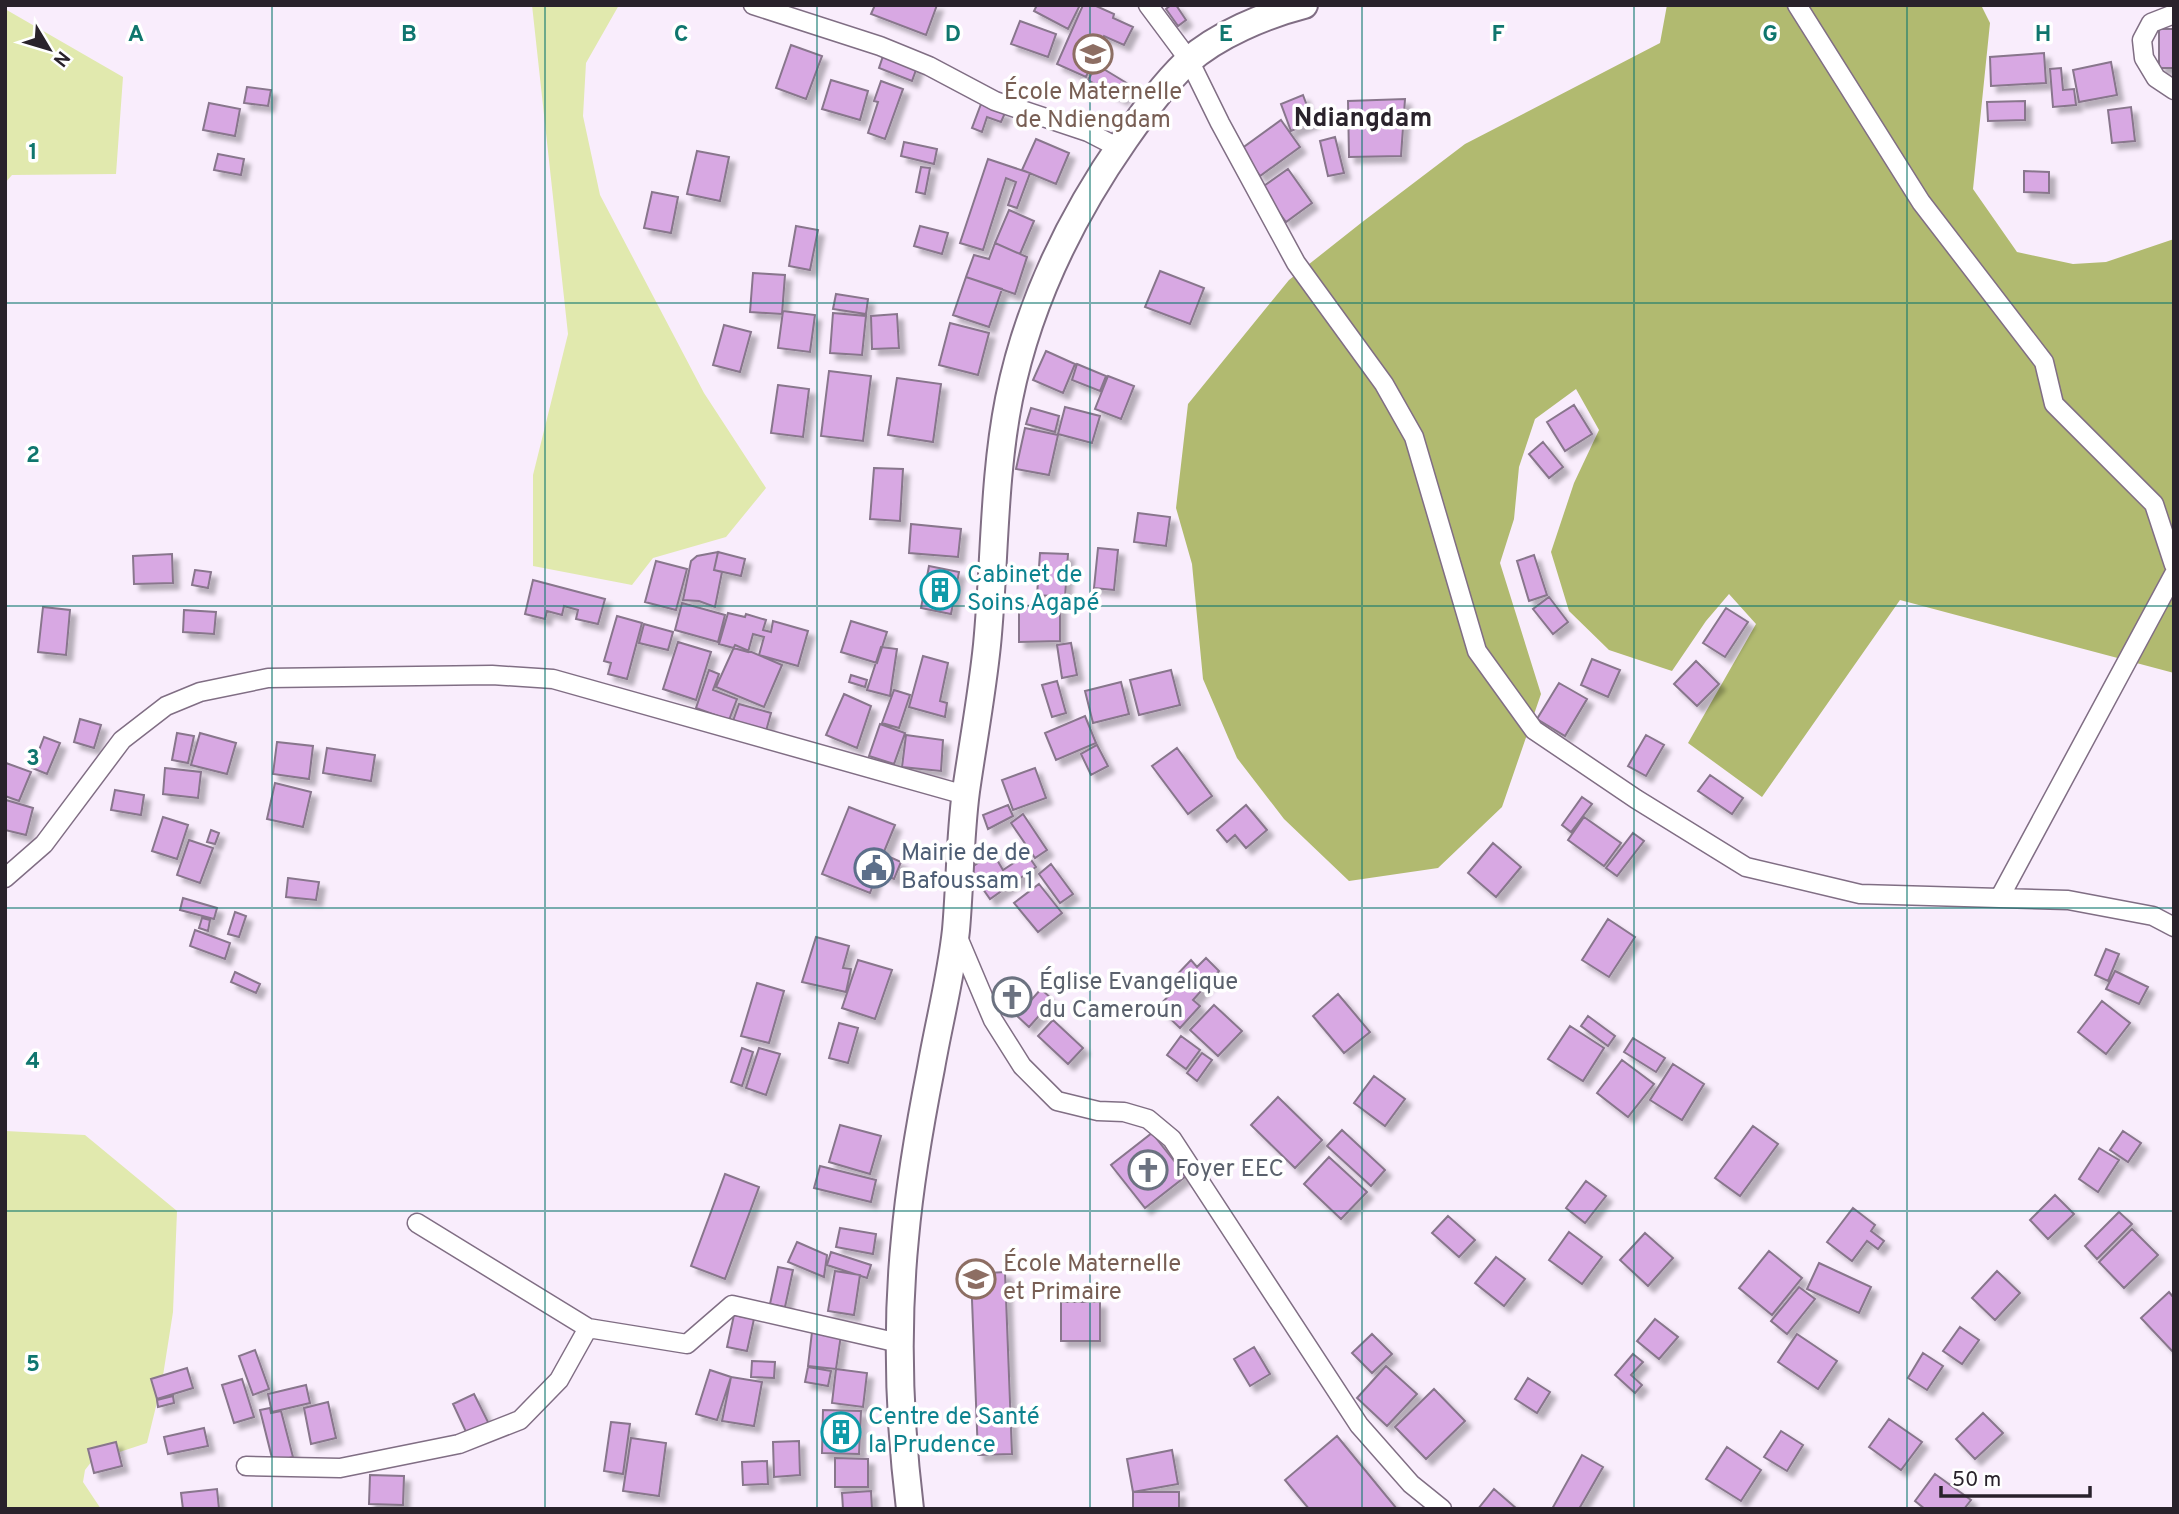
<svg xmlns="http://www.w3.org/2000/svg" width="2179" height="1514" font-family="Overpass,sans-serif">
<style>
.green{fill:#e1e9ae}
.forest{fill:#b1ba70}
.building{fill:#d8a8e3;stroke:#88768c;stroke-width:2;filter:url(#shadow)}
.lines{fill:none;stroke-linecap:round;stroke-linejoin:round}
.street-casing{stroke:#806e84;stroke-width:21}
.secondary-casing{stroke:#806e84;stroke-width:30}
.street{stroke:#fff;stroke-width:18}
.secondary{stroke:#fff;stroke-width:26}
.grid{fill:none;stroke:#0f766e;stroke-width:2;stroke-opacity:0.55}
.labels{text-anchor:middle;dominant-baseline:central;stroke-width:7;stroke-linejoin:round;paint-order:stroke}
.education-label{font-size:24px;fill:#785e54;stroke:#fff}
.culture-label{font-size:24px;fill:#0d838f;stroke:#fff;text-anchor:start}
.service-label{font-size:24px;fill:#4e5e75;stroke:#fff;text-anchor:start}
.worship-label{font-size:24px;fill:#5b616d;stroke:#fff;text-anchor:start}
.neighbourhood-label{font-size:26px;font-weight:bold;fill:#29222b;stroke:#fff}
.grid-label{font-size:23px;text-anchor:middle;font-weight:bold;fill:#0f766e;stroke:#fff;stroke-width:7;stroke-linejoin:round;paint-order:stroke}
</style>
<defs>
<filter id="shadow"><feDropShadow dx="6" dy="6" stdDeviation="2" flood-color="#0004"/></filter>
</defs>
<rect width="100%" height="100%" fill="#f9edfc"/>
<!-- green -->
<path class="green" d="M532,5H619L586,63L583,116L600,195L704,393L766,488L726,537L653,558L632,585L533,566V475L568,334Z
M5,9L123,77L116,174L12,175L5,183Z
M5,1131L85,1135L177,1211L173,1312L162,1382L147,1443L92,1461L85,1470L83,1482L101,1509H5Z"/>
<!-- forest -->
<path class="forest" d="M1667,5H1981L1990,23L1973,189L2017,252L2073,264L2106,262L2174,239V673L1900,600L1762,797L1688,743L1756,624L1729,594L1706,621L1672,671L1609,650L1569,611L1551,552L1574,483L1599,430L1576,389L1535,419L1519,467L1514,519L1500,563L1541,694L1502,807L1438,868L1349,881L1284,819L1237,758L1203,679L1192,564L1176,508L1188,404L1289,280L1361,223L1465,144L1660,43Z"/>
<!-- building -->
<path class="building" d="M875,5H937L926,35L871,14Z
M1037,5H1080L1068,29L1034,11Z
M1083,5H1094L1114,14L1113,18L1133,27L1124,45L1104,36L1086,77L1057,64Z
M1171,5H1176L1186,20L1178,26L1166,9Z
M1020,21L1056,34L1048,57L1011,44Z
M2159,29H2174V68H2159Z
M791,45L822,56L806,99L776,88Z
M884,53L917,67L912,81L879,68Z
M2044,53L2046,83L1991,86L1990,57Z
M2111,62L2117,95L2079,102L2073,70Z
M1097,65L1130,85L1122,99L1088,80Z
M2061,68L2063,90L2074,89L2076,105L2053,107L2050,69Z
M831,80L868,91L860,120L822,109Z
M881,81L903,89L885,139L868,133L878,102L874,101Z
M247,87L271,90L268,106L244,103Z
M1303,95L1313,122L1291,131L1281,104Z
M1405,99L1401,156L1349,157L1348,101Z
M2025,101V120L1988,121L1987,102Z
M209,103L240,109L235,136L203,130Z
M981,104L1005,113L1001,122L987,117L982,132L972,128Z
M2131,107L2135,141L2112,143L2108,110Z
M1281,120L1300,147L1260,176L1241,149Z
M1335,137L1344,173L1328,176L1320,141Z
M1036,139L1069,153L1056,184L1022,170Z
M904,142L937,149L934,164L901,156Z
M697,151L729,157L720,201L687,194Z
M218,154L244,159L241,175L214,170Z
M988,159L1030,173L1017,208L1008,205L1016,182L1006,178L983,250L960,243Z
M921,167L930,168L925,194L916,192Z
M1288,169L1312,203L1286,222L1261,188Z
M2024,171L2049,172V193L2024,192Z
M652,192L678,197L671,233L644,228Z
M1009,210L1034,221L1020,254L995,243Z
M796,226L818,230L810,270L789,266Z
M920,226L948,233L942,254L914,246Z
M995,243L1027,257L1015,294L966,277L974,255L989,259Z
M1160,271L1204,288L1190,324L1145,307Z
M753,273L785,275L782,314L750,312Z
M966,277L1002,289L989,327L953,315Z
M836,294L868,299L866,314L833,309Z
M783,311L815,315L810,352L778,348Z
M833,313L866,316L862,355L830,353Z
M897,314L899,348L872,349L871,316Z
M950,323L989,333L978,375L939,365Z
M724,325L751,332L740,372L713,365Z
M1046,351L1075,364L1063,393L1033,380Z
M1077,364L1106,376L1100,391L1072,380Z
M829,371L871,376L863,441L821,436Z
M1108,376L1134,386L1121,419L1095,409Z
M897,378L941,384L933,442L888,435Z
M778,385L809,389L803,437L771,433Z
M1574,405L1592,434L1565,451L1547,422Z
M1065,407L1100,416L1092,443L1058,434Z
M1031,408L1059,416L1055,432L1026,424Z
M1025,428L1058,435L1049,475L1016,469Z
M1543,442L1563,467L1549,478L1529,454Z
M874,468L903,469L900,521L870,519Z
M1138,513L1170,517L1166,546L1134,542Z
M911,524L961,529L958,557L909,553Z
M1098,548L1118,550L1114,590L1094,588Z
M718,552L745,559L741,576L714,570Z
M718,552L714,570L722,572L715,607L699,601L683,600L691,561L697,556Z
M1040,553L1068,554L1065,597L1037,595Z
M172,554L173,583L134,584L133,556Z
M1534,555L1547,595L1529,601L1517,561Z
M656,561L687,569L676,610L645,602Z
M929,566L959,572L951,614L921,608Z
M195,570L211,572L208,588L192,585Z
M533,580L605,599L598,624L576,619L578,610L564,606L562,615L547,611L545,619L525,614Z
M1549,597L1568,622L1553,634L1533,609Z
M682,603L725,615L718,642L675,630Z
M1060,605V641L1019,642V606Z
M43,607L70,610L66,655L38,652Z
M1726,608L1748,622L1725,657L1703,643Z
M184,610L216,612L214,634L183,632Z
M728,613L745,617L746,614L766,620L763,630L771,632L773,621L808,631L798,666L759,655L764,637L753,634L748,652L719,644Z
M617,616L642,623L627,679L608,674L611,663L604,661Z
M851,621L887,632L877,663L841,652Z
M644,624L673,632L668,650L639,643Z
M678,642L711,652L696,700L663,689Z
M1071,643L1077,675L1062,678L1057,645Z
M735,645L782,665L764,707L716,687Z
M881,647L897,649L890,696L867,690Z
M923,656L948,663L940,701L947,703L945,717L909,707Z
M1592,659L1620,670L1608,697L1581,685Z
M1696,661L1719,684L1697,706L1674,684Z
M709,670L719,674L713,690L737,699L729,720L696,708Z
M1171,670L1180,705L1139,715L1130,680Z
M851,675L867,680L865,687L849,682Z
M1057,681L1066,713L1052,717L1042,685Z
M1121,682L1129,714L1093,723L1085,691Z
M1559,683L1587,699L1565,736L1537,719Z
M894,690L910,695L899,728L882,723Z
M844,694L871,706L857,748L826,735Z
M739,704L771,713L766,731L733,721Z
M1085,716L1096,743L1056,760L1045,733Z
M80,719L101,725L94,748L74,742Z
M880,724L905,733L894,764L869,756Z
M177,733L194,736L188,763L172,760Z
M200,733L236,743L227,774L191,765Z
M906,735L943,740L941,771L902,767Z
M1646,735L1664,745L1646,776L1628,766Z
M44,737L60,743L47,774L32,768Z
M277,742L313,746L309,779L273,774Z
M1097,745L1108,766L1091,775L1081,754Z
M327,748L375,755L371,781L323,773Z
M1177,748L1212,796L1188,814L1152,766Z
M6,763L31,772L19,801L5,796Z
M165,768L201,772L198,798L163,794Z
M1035,768L1046,798L1013,810L1002,780Z
M1710,775L1743,798L1732,814L1698,791Z
M275,783L311,792L303,827L267,819Z
M115,790L144,795L141,815L111,810Z
M1582,797L1592,804L1571,832L1562,825Z
M6,800L33,808L26,835L5,830Z
M1008,805L1013,816L988,829L983,815Z
M1246,805L1267,830L1246,848L1235,835L1227,842L1217,830Z
M849,807L895,825L883,854L901,862L894,879L878,872L870,893L822,874Z
M1023,814L1047,850L1035,858L1011,823Z
M163,817L188,825L177,859L152,851Z
M1584,817L1621,843L1604,866L1568,840Z
M211,830L219,833L215,844L207,842Z
M1633,833L1644,841L1617,876L1606,868Z
M189,840L213,848L200,883L177,875Z
M1493,843L1521,867L1496,897L1468,873Z
M993,853L1003,870L1027,854L1036,867L990,899L969,869Z
M1051,864L1073,894L1060,903L1039,874Z
M288,878L319,882L316,900L286,897Z
M1039,884L1062,913L1038,932L1014,903Z
M183,898L217,908L214,919L180,910Z
M235,912L246,916L239,937L228,934Z
M202,918L210,920L208,931L199,928Z
M1608,919L1635,937L1609,977L1582,960Z
M195,930L230,943L225,959L190,946Z
M816,937L849,946L843,968L851,969L846,992L802,982Z
M2106,949L2119,954L2108,981L2095,975Z
M1206,958L1219,971L1193,1000L1200,1006L1180,1028L1158,1007L1177,987L1171,981L1191,960L1197,967Z
M858,960L892,970L875,1019L842,1008Z
M2115,971L2148,987L2139,1004L2106,989Z
M235,972L260,984L256,993L231,982Z
M757,983L784,991L769,1043L741,1036Z
M1021,985L1027,1003L1002,1010L997,992Z
M1041,989L1053,1000L1029,1027L1017,1016Z
M1338,994L1370,1032L1344,1053L1313,1016Z
M2102,1001L2130,1023L2106,1054L2078,1032Z
M1214,1005L1242,1031L1218,1056L1190,1030Z
M1588,1016L1615,1036L1608,1046L1581,1026Z
M1053,1020L1083,1048L1068,1064L1038,1036Z
M839,1023L858,1028L848,1063L829,1058Z
M1570,1026L1604,1048L1583,1081L1548,1059Z
M1181,1036L1200,1050L1186,1069L1167,1055Z
M1633,1038L1665,1058L1656,1072L1624,1052Z
M742,1048L753,1052L742,1086L731,1082Z
M759,1048L780,1054L766,1095L746,1088Z
M1202,1053L1212,1060L1197,1081L1187,1073Z
M1622,1060L1654,1084L1628,1117L1597,1093Z
M1673,1064L1704,1084L1682,1120L1650,1100Z
M1374,1076L1405,1099L1385,1126L1354,1103Z
M1278,1097L1322,1140L1295,1168L1251,1125Z
M840,1125L881,1136L870,1174L829,1162Z
M1753,1126L1778,1144L1740,1196L1715,1178Z
M1342,1130L1385,1170L1371,1186L1327,1146Z
M2123,1131L2141,1143L2128,1162L2110,1150Z
M1152,1133L1186,1176L1145,1208L1111,1165Z
M2099,1148L2119,1160L2098,1192L2079,1179Z
M1329,1157L1367,1192L1341,1219L1304,1184Z
M820,1166L876,1180L871,1202L814,1188Z
M725,1174L759,1187L725,1279L691,1266Z
M1586,1181L1606,1196L1585,1223L1566,1208Z
M2055,1195L2074,1214L2048,1239L2030,1220Z
M1853,1208L1875,1225L1871,1231L1884,1241L1878,1249L1867,1241L1852,1261L1827,1242Z
M2119,1212L2132,1224L2097,1259L2085,1246Z
M1448,1216L1475,1240L1459,1257L1432,1233Z
M840,1228L876,1234L873,1254L836,1247Z
M2132,1229L2158,1255L2124,1288L2099,1262Z
M1569,1232L1602,1257L1582,1284L1549,1260Z
M1645,1233L1673,1258L1648,1286L1620,1260Z
M797,1242L827,1255L824,1277L788,1262Z
M1769,1251L1802,1278L1772,1315L1739,1288Z
M831,1252L871,1265L867,1278L827,1265Z
M1496,1257L1525,1279L1504,1306L1475,1283Z
M1819,1263L1871,1287L1859,1313L1807,1289Z
M778,1267L793,1270L785,1307L770,1304Z
M835,1271L860,1275L854,1315L828,1311Z
M1997,1271L2020,1293L1995,1320L1972,1298Z
M1005,1272L1012,1454L978,1455L971,1274Z
M1799,1287L1815,1299L1787,1334L1771,1321Z
M2169,1292L2174,1298V1353L2141,1318Z
M1061,1302H1100V1341H1061Z
M734,1315L754,1319L747,1351L727,1347Z
M1655,1319L1678,1337L1659,1359L1637,1341Z
M1960,1327L1979,1340L1962,1364L1943,1351Z
M812,1332L841,1335L836,1369L808,1366Z
M1372,1334L1392,1354L1372,1373L1352,1353Z
M1797,1334L1837,1361L1818,1389L1778,1362Z
M1254,1347L1270,1374L1250,1386L1234,1359Z
M255,1350L269,1389L253,1395L239,1356Z
M1923,1353L1943,1366L1927,1390L1908,1378Z
M1633,1354L1643,1362L1631,1375L1642,1385L1635,1393L1615,1375Z
M752,1361L775,1362L774,1378L751,1377Z
M1386,1366L1417,1394L1387,1426L1357,1398Z
M808,1367L831,1371L828,1386L805,1382Z
M187,1368L193,1388L157,1399L151,1379Z
M836,1369L867,1373L863,1407L832,1403Z
M710,1370L731,1377L717,1420L696,1414Z
M731,1377L762,1382L754,1426L722,1421Z
M1528,1378L1550,1392L1537,1413L1515,1399Z
M242,1379L254,1417L234,1423L222,1385Z
M306,1385L310,1403L272,1412L268,1394Z
M1434,1389L1465,1421L1426,1459L1395,1427Z
M474,1394L489,1424L467,1434L453,1404Z
M173,1396L174,1403L158,1407L157,1400Z
M328,1402L336,1438L311,1444L304,1408Z
M270,1408L271,1413L281,1411L293,1457L273,1462L260,1410Z
M823,1410L861,1411L859,1454L822,1453Z
M1983,1413L2003,1433L1975,1459L1956,1439Z
M1889,1419L1922,1442L1901,1470L1869,1447Z
M611,1422L630,1424L623,1474L604,1471Z
M204,1428L208,1446L168,1454L164,1437Z
M1781,1431L1803,1445L1787,1471L1764,1457Z
M1337,1436L1397,1509H1309L1285,1480Z
M631,1438L666,1443L659,1496L623,1491Z
M799,1441L800,1475L774,1477L773,1442Z
M116,1442L122,1466L94,1473L88,1449Z
M1727,1447L1761,1470L1741,1501L1706,1479Z
M1172,1450L1178,1484L1133,1492L1127,1459Z
M1582,1455L1603,1467L1579,1509H1552Z
M835,1458L868,1459V1487H835Z
M767,1461L768,1484L743,1485L742,1462Z
M1935,1474L1971,1500L1964,1509H1925L1915,1501Z
M370,1475L404,1476L403,1505L369,1504Z
M217,1489L219,1509H183L181,1493Z
M1494,1489L1517,1509H1478Z
M871,1491L872,1509H843L842,1493Z
M1133,1492H1179V1509H1133Z"/>
<g class="lines">
<!-- street casing -->
<g class="street-casing">
<path id="street" d="M753,5L880,46L929,66L995,101L1088,132L1119,148
M1148,5L1189,60L1220,123L1296,263L1384,384L1414,437L1477,651L1534,730L1636,799L1746,867L1860,894L2068,900L2153,916L2174,927
M1797,5L1921,202L2044,362L2054,404L2154,504L2174,565
M2174,14L2151,23L2142,40L2144,58L2156,78L2174,90
M5,878L44,844L122,740L166,706L200,692L268,678L492,675L553,679L965,795
M2000,897L2174,574
M957,935L993,1020L1022,1066L1057,1101L1098,1111L1124,1112L1148,1119L1172,1139L1359,1425L1411,1484L1442,1509
M417,1223L588,1328L687,1344L732,1305L899,1343
M246,1466L340,1468L459,1444L520,1420L559,1380L588,1328"/>
</g>
<!-- secondary casing -->
<g class="secondary-casing">
<path id="secondary" d="M910,1509C899,1419 896,1328 905,1238C910,1181 920,1124 931,1068C939,1022 951,977 956,930C960,885 960,836 966,791C973,742 982,694 987,645C995,563 993,480 1009,399C1028,304 1070,218 1125,139C1144,112 1163,85 1187,62C1217,35 1265,15 1304,5"/>
</g>
<!-- street -->
<use href="#street" class="street"/>
<!-- secondary -->
<use href="#secondary" class="secondary"/>
</g>
<!-- grid -->
<path class="grid" d="M272,5V1509M545,5V1509M817,5V1509M1090,5V1509M1362,5V1509M1634,5V1509M1907,5V1509M5,303H2174M5,606H2174M5,908H2174M5,1211H2174"/>
<!-- icons -->
<defs>
<g id="school-ring" transform="scale(2.0125)"><circle r="9.5" fill="#fff" stroke="#8d6e63" stroke-width="1.5"/><path d="M0-5L7-2L0 1L-7-2ZM-4 1L0 2.5L4 1V4Q0 6-4 4Z" fill="#8d6e63"/></g>
<g id="building-ring" transform="scale(2.0125)"><circle r="9.5" fill="#fff" stroke="#0f9aa8" stroke-width="1.5"/><path d="M-4-6H4V6H1V3H-1V6H-4ZM-2.5-4.3h1.7v1.8h-1.7ZM.8-4.3h1.7v1.8H.8ZM-2.5-1h1.7V.8h-1.7ZM.8-1h1.7V.8H.8Z" fill="#0f9aa8"/></g>
<g id="civic-ring" transform="scale(2.0125)"><circle r="9.5" fill="#fff" stroke="#5c6f8a" stroke-width="1.5"/><path d="M-.6-6.5H3V-4.5H.6V-3L4-1V1h2V6H-6V1h2V-1L-.6-3ZM-1.2 2.5V6h2.4V2.5Z" fill="#5c6f8a"/></g>
<g id="church-ring" transform="scale(2.0125)"><circle r="9.5" fill="#fff" stroke="#6b7280" stroke-width="1.5"/><path d="M-1.2-6h2.4v3.5h3.3v2.4h-3.3V6h-2.4V-.1h-3.3v-2.4h3.3Z" fill="#6b7280"/></g>
</defs>
<g fill-rule="evenodd">
<use href="#school-ring" x="1093" y="54"/>
<use href="#building-ring" x="940" y="590"/>
<use href="#civic-ring" x="874" y="868"/>
<use href="#church-ring" x="1012" y="997"/>
<use href="#church-ring" x="1148" y="1170"/>
<use href="#school-ring" x="976" y="1279"/>
<use href="#building-ring" x="841" y="1432"/>
</g>
<g class="labels">
<!-- education labels -->
<g class="education-label">
<text x="1093" y="93">École Maternelle<tspan x="1093" dy="28">de Ndiengdam</tspan></text>
<text x="1003" y="1265" text-anchor="start">École Maternelle<tspan x="1003" dy="28">et Primaire</tspan></text>
</g>
<!-- culture labels -->
<g class="culture-label">
<text x="967" y="576">Cabinet de<tspan x="967" dy="28">Soins Agapé</tspan></text>
<text x="868" y="1418">Centre de Santé<tspan x="868" dy="28">la Prudence</tspan></text>
</g>
<!-- service labels -->
<g class="service-label">
<text x="901" y="854">Mairie de de<tspan x="901" dy="28">Bafoussam 1</tspan></text>
</g>
<!-- worship labels -->
<g class="worship-label">
<text x="1039" y="983">Église Evangelique<tspan x="1039" dy="28">du Cameroun</tspan></text>
<text x="1175" y="1170">Foyer EEC</text>
</g>
<!-- neighbourhood labels -->
<g class="neighbourhood-label">
<text x="1363" y="119">Ndiangdam</text>
</g>
</g>
<g class="grid-label">
<text x="136" y="41">A</text>
<text x="409" y="41">B</text>
<text x="681" y="41">C</text>
<text x="953" y="41">D</text>
<text x="1226" y="41">E</text>
<text x="1498" y="41">F</text>
<text x="1770" y="41">G</text>
<text x="2043" y="41">H</text>
<text x="33" y="159">1</text>
<text x="33" y="462">2</text>
<text x="33" y="765">3</text>
<text x="33" y="1068">4</text>
<text x="33" y="1371">5</text>
</g>
<!-- border -->
<rect width="2179" height="1514" fill="none" stroke="#29222b" stroke-width="14"/>
<!-- north arrow -->
<g transform="translate(49 49) rotate(128)" stroke="#ffffff" stroke-width="5" paint-order="stroke">
<path d="M0-5L12 26L0 18L-12 26Z" fill="#29222b"/>
<text y="-10" font-size="19" font-weight="bold" text-anchor="middle" fill="#29222b">N</text>
</g>
<!-- scale -->
<path d="M1941 1486v10h149v-10" fill="none" stroke="#29222b" stroke-width="3.5"/>
<text x="1952" y="1486" font-size="21" fill="#29222b" stroke="#ffffff" stroke-width="5" paint-order="stroke">50 m</text>
</svg>
